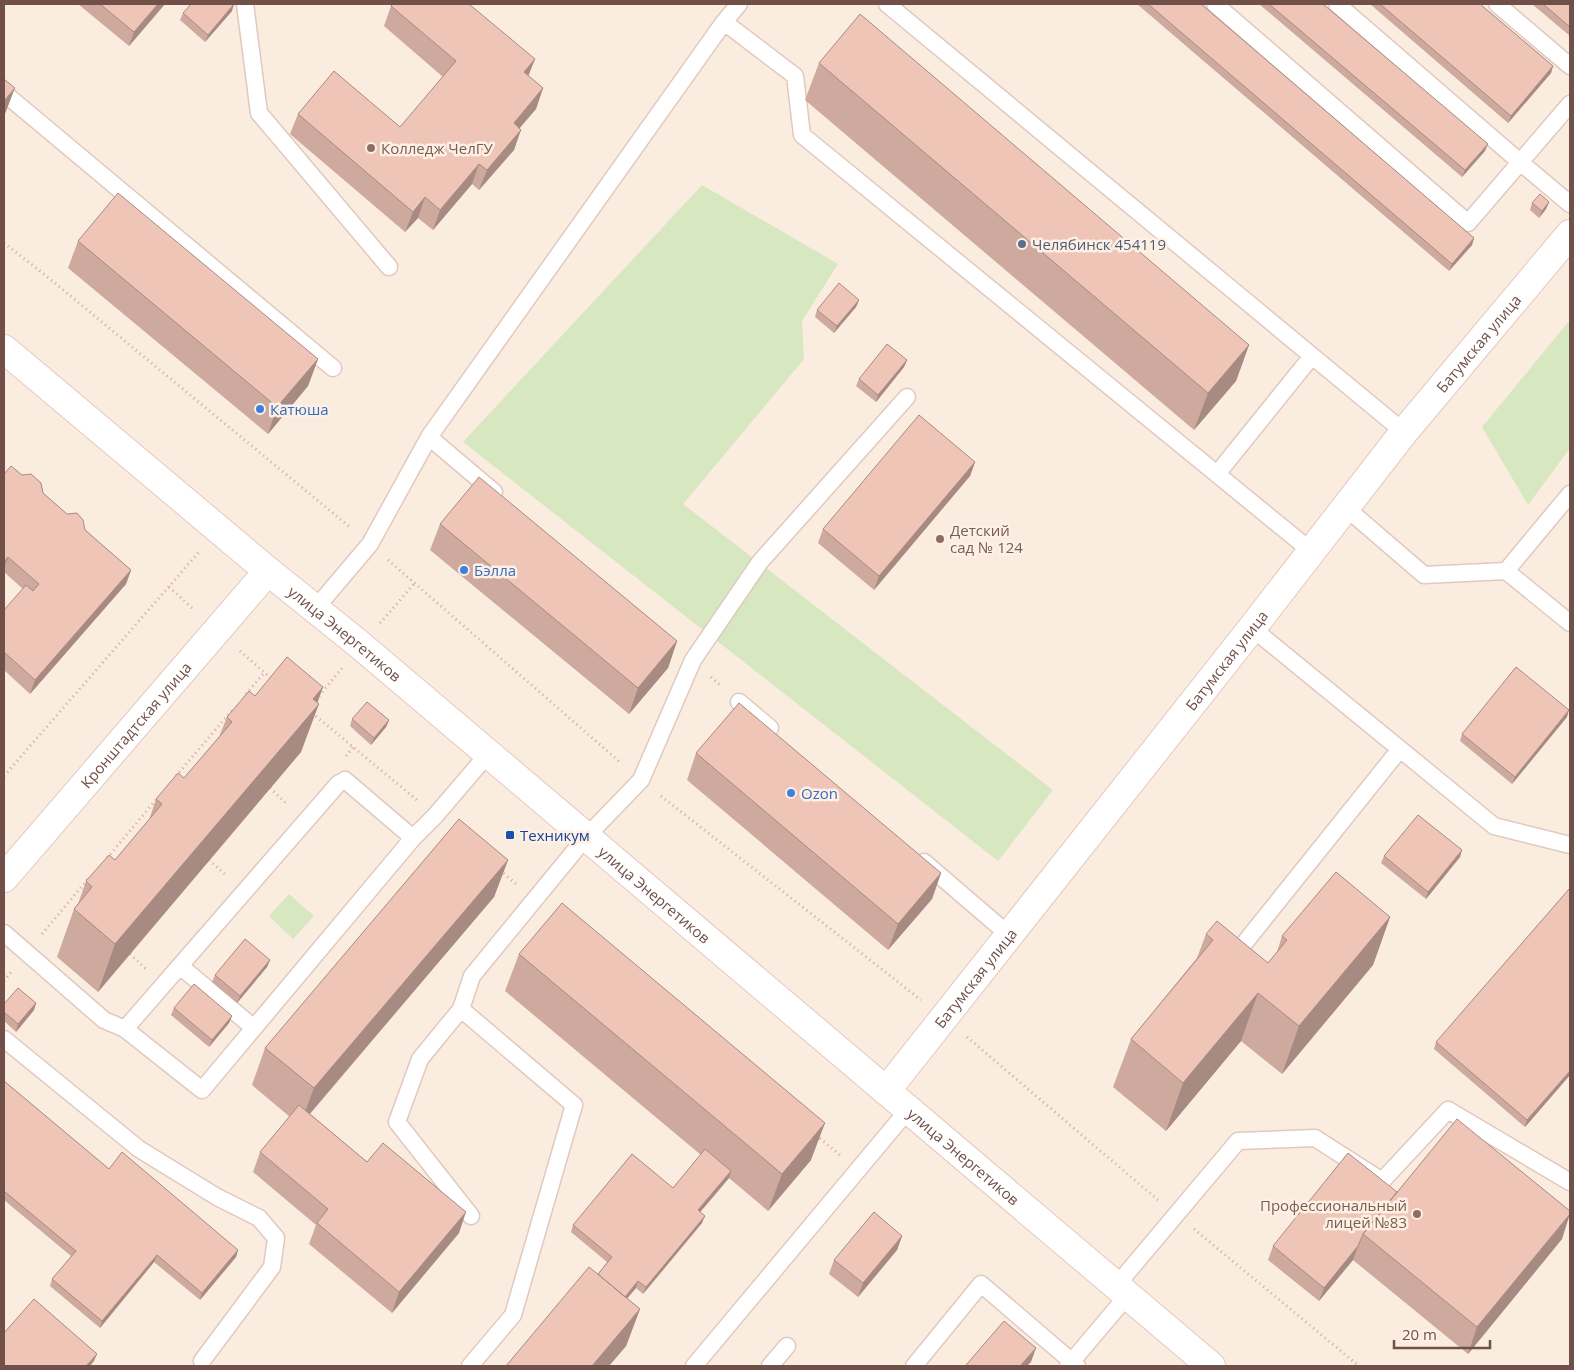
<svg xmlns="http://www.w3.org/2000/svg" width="1574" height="1370" font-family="'Open Sans',sans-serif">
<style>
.green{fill:#d7e7bf}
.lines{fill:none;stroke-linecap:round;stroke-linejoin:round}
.lane-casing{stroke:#e0c9bf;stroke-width:19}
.street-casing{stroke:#e0c9bf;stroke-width:30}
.secondary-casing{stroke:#e5c8bd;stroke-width:30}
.path{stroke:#d3a89c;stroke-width:3;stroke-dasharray:1 4;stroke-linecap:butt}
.lane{stroke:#fff;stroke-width:16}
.street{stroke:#fff;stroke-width:28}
.secondary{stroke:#fff;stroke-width:28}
.wall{fill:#cea99e}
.shaded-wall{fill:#a78a81}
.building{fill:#efc5b8;stroke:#a78a81}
.education-dot{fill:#8d6e63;stroke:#fef0e5;stroke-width:2}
.service-dot{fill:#5c6f8a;stroke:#fef0e5;stroke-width:2}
.shop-dot{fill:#3f7fe0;stroke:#fef0e5;stroke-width:2}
.transit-dot{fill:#1a4fb4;stroke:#fef0e5;stroke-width:2}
.labels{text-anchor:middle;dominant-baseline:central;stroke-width:5;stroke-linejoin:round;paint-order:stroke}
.education-label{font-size:15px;fill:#785e54;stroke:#fef0e5;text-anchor:start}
.service-label{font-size:15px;fill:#4e5e75;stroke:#fef0e5;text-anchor:start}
.street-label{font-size:15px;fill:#705048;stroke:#fef0e5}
.shop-label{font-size:15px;fill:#366cbe;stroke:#fef0e5;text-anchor:start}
.transit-label{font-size:15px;fill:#164399;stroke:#fef0e5;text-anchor:start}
</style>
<rect width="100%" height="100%" fill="#fbece0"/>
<!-- green -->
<path class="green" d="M702,185L838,264L802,321L804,359L683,504L1053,790L998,861L463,442Z
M1570,320V448L1528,505L1482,427Z
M289,894L314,916L293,939L269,916Z"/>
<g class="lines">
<!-- lane casing -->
<g class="lane-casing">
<path id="lane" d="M245,4L259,113L389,267
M887,4L1404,432
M1215,4L1468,223L1570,104
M1337,4L1520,162L1570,204
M1497,4L1570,66
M724,22L795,76L802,135L1311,551
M4,93L333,368
M429,437L494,492
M1217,474L1312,356
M1345,507L1424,575L1506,571L1570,623
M1506,571L1570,494
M315,609L370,544L429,437L724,22L739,4
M1252,628L1494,826L1570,845
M739,702L770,728
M924,862L1009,935
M4,933L104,1020L125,1029L202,1090L413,838
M1231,960L1400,749
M180,966L254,1028
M461,1009L574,1105L513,1315L470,1366
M125,1029L338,784L345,780L413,838L435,816L488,754
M4,1039L139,1149L217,1197L259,1218L276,1238L272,1267L202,1361
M471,1216L397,1122L420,1059L461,1009L472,976L586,837L641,780L693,660L760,562L907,397
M1116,1286L1238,1141L1315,1138L1382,1181L1448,1110L1570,1182
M694,1366L908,1110
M770,1366L787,1346
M914,1366L981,1284L1077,1366
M1068,1366L1127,1296"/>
</g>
<!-- street casing -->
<g class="street-casing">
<g id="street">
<path id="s1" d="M4,878L268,571"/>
</g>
</g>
<!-- secondary casing -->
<g class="secondary-casing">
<g id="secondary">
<path id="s2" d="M4,349L268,571L360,645L1211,1366"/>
<path id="s3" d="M886,1091L1252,628L1404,432L1570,234"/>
</g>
</g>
<!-- path -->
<path class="path" d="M4,243L45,275L351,528
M388,560L621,763
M169,587L194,610
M380,623L414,584
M240,651L273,680
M711,677L721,686
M246,694L264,673
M319,696L342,668
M312,713L417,800
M346,756L353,747
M4,776L199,552
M176,776L234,708
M270,788L288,805
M661,796L921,1000
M107,858L161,794
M209,860L227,876
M500,870L516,884
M42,934L88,879
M130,954L146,969
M4,981L11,972
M967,1037L1158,1200
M816,1135L840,1155
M1194,1229L1359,1366"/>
<!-- lane -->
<use href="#lane" class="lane"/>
<!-- street -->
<use href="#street" class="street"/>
<!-- secondary -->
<use href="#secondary" class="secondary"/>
</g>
<!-- wall -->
<path class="wall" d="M78,4H165L129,46Z
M1137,4H1201L1474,238L1472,245L1449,271Z
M1259,4H1323L1485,151L1462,177Z
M1370,4H1480L1553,66L1551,73L1508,123Z
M1532,4H1570V36Z
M391,6L535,59L528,76L543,88L536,109L519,128L514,150L479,190L472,184L433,230L418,218L405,232L290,134L298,114L400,127L443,77L384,26Z
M232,11L205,42L180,20L183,13Z
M819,63L1249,345L1236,381L1194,430L805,100Z
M1549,202L1546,209L1539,218L1530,210L1532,203Z
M78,241L318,359L308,386L268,434L68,268Z
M859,300L856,307L834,333L815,317L817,310Z
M907,360L904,367L876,402L856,386L859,379Z
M975,462L970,476L874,590L818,543L823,529Z
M4,474L43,493L131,570L126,584L30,694L4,670V610L23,589L4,572Z
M440,524L677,641L668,668L629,714L430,550Z
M323,687L301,752L98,992L57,957L74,909L78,904L86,881L115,860L149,820L156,799L184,778L219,737L227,717L255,696Z
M1567,717L1512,784L1460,741L1462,734Z
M352,719L389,720L386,727L371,745L350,726Z
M696,753L941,873L932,899L888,950L687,780Z
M1384,856L1460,857L1426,899L1381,863Z
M508,860L494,897L310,1114L367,1162L459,1233L392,1313L309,1244L316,1225L253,1172L260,1152L290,1117L252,1085L265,1048Z
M1390,917L1373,965L1282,1074L1241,1041L1166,1131L1113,1087L1131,1039L1197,958L1206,934L1268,963L1277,952L1282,936Z
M519,954L811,1160L768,1211L729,1178L700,1212L702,1223L643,1294L636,1288L627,1298L640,1309L626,1346L609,1366H506L598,1274L607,1262L571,1232L573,1225L673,1188L701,1155L505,991Z
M270,960L267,967L237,1003L212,982L215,975Z
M36,1003L34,1010L16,1032L4,1021V1004Z
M174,1008L232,1016L229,1023L209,1047L171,1015Z
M1436,1042L1570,1075L1525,1127L1434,1049Z
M4,1081L109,1169L238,1250L236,1257L200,1300L154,1262L100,1328L50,1286L52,1279L71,1256L4,1200Z
M1397,1192L1562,1239L1468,1354L1353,1260L1319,1301L1268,1260L1273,1246Z
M902,1236L897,1250L858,1297L829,1274L834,1260Z"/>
<!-- shaded-wall -->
<path class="shaded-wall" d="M158,4H165L129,46L134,32Z
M234,4L232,11L205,42L208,35Z
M535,59L527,79L524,72Z
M1553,66L1551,73L1508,123L1511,116Z
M15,88L5,114L4,116V101Z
M543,88L536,109L506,144L514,123Z
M521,130L514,150L479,190L487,170Z
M1488,144L1485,151L1462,177L1465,170Z
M479,164L472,184L433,230L440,210Z
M425,197L418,218L405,232L413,212Z
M1549,202L1546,209L1539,218L1542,211Z
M1474,238L1472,245L1449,271L1452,264Z
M859,300L856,307L834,333L837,326Z
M1249,345L1236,381L1194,430L1208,393Z
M318,359L308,386L268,434L277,407Z
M907,360L904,367L876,402L878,395Z
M975,462L970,476L874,590L879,576Z
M8,557L4,568V562Z
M131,570L126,584L30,694L35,680Z
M677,641L668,668L629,714L638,688Z
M323,687L315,708L319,704L301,752L98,992L115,944Z
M1569,710L1567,717L1512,784L1515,777Z
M389,720L386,727L371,745L374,738Z
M1462,850L1460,857L1426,899L1428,892Z
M508,860L494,897L300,1125L314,1088Z
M941,873L932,899L888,950L898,924Z
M1390,917L1373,965L1282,1074L1299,1026Z
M270,960L267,967L237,1003L240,996Z
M1258,993L1241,1041L1166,1131L1183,1083Z
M36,1003L34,1010L16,1032L18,1024Z
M232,1016L229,1023L209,1047L212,1040Z
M1570,1071V1075L1525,1127L1527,1120Z
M825,1123L811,1160L768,1211L782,1174Z
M731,1171L729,1178L696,1217L698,1210Z
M466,1212L459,1233L392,1313L399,1292Z
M1570,1214L1562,1239L1468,1354L1477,1327Z
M705,1216L702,1223L643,1294L646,1287Z
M902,1236L897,1250L858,1297L863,1283Z
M1358,1246L1353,1260L1319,1301L1324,1288Z
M238,1250L236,1257L200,1300L202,1293Z
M157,1255L154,1262L100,1328L102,1321Z
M638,1281L636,1288L603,1327L606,1320Z
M640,1309L626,1346L609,1366H592Z
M1036,1348L1031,1362L1027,1366H1020Z
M97,1354L94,1361L90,1366H86Z"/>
<!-- building -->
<path class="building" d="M100,4H158L134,32Z
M191,4H234L208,35L183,13Z
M393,4H469L535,59L524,72L543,88L514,123L521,130L487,170L479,164L440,210L425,197L413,212L298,114L334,71L400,127L456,61L391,6Z
M1148,4H1201L1474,238L1452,264Z
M1269,4H1323L1488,144L1465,170Z
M1380,4H1480L1553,66L1511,116Z
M1543,4H1570V27Z
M860,14L1249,345L1208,393L819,63Z
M4,79L15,88L4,101Z
M118,193L318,359L277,407L78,241Z
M1540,194L1549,202L1542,211L1532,203Z
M839,283L859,300L837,326L817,310Z
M887,344L907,360L878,395L859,379Z
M919,415L975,462L879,576L823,529Z
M11,466L22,475L31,474L41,483L43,493L67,514L77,513L83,520L85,530L131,570L35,680L4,652V610L26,585L33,591L39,584L8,557L4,562V474Z
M479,477L677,641L638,688L440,524Z
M287,657L323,687L313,699L319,704L115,944L74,909L92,887L86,881L109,855L115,860L162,804L156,799L178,773L184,778L232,722L227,717L249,691L255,696Z
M1516,667L1569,710L1515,777L1462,734Z
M367,702L389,720L374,738L352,719Z
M739,703L941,873L898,924L696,753Z
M1418,815L1462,850L1428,892L1384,856Z
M459,819L508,860L314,1088L265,1048Z
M1336,872L1390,917L1299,1026L1258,993L1183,1083L1131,1039L1213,940L1206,934L1217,921L1268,963L1287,940L1282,936Z
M1570,888V1071L1527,1120L1436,1042Z
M562,903L825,1123L782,1174L519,954Z
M245,939L270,960L240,996L215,975Z
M194,984L232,1016L212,1040L174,1008Z
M18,988L36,1003L18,1024L4,1012V1004Z
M4,1081L109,1169L122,1152L238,1250L202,1293L157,1255L102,1321L52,1279L76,1251L4,1191Z
M299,1105L367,1162L383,1143L466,1212L399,1292L317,1223L328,1209L260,1152Z
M1457,1119L1570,1211V1214L1477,1327L1363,1234Z
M705,1149L731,1171L698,1210L705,1216L646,1287L638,1281L625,1297L598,1274L612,1257L573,1225L632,1154L673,1188Z
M1348,1153L1397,1192L1363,1234L1358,1246L1324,1288L1273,1246Z
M874,1212L902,1236L863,1283L834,1260Z
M589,1267L640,1309L592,1366H506Z
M34,1299L97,1354L86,1366H4V1333Z
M1004,1321L1036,1348L1020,1366H967L966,1365Z"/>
<!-- markers -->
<g class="education-dot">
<circle cx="371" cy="148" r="5"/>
<circle cx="940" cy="539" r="5"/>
<circle cx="1417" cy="1214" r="5"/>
</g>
<circle class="service-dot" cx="1022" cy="244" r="5"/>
<g class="shop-dot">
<circle cx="260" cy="409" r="5"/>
<circle cx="464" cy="570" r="5"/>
<circle cx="791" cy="793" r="5"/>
</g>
<rect class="transit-dot" x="505" y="830" width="10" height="10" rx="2.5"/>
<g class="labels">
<!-- education labels -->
<g class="education-label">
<text x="381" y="148">Колледж ЧелГУ</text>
<text x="950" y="530">Детский<tspan x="950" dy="17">сад № 124</tspan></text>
<text x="1407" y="1205" text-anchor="end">Профессиональный<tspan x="1407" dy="17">лицей №83</tspan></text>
</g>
<!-- service labels -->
<g class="service-label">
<text x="1032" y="244">Челябинск 454119</text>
</g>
<!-- street labels -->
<g class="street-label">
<text stroke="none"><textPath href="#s3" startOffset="954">Батумская улица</textPath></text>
<text stroke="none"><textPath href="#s2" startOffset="444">улица Энергетиков</textPath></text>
<text stroke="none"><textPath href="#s3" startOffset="549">Батумская улица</textPath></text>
<text stroke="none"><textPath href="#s1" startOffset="202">Кронштадтская улица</textPath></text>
<text stroke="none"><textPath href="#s2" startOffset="849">улица Энергетиков</textPath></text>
<text stroke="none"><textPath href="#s3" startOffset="144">Батумская улица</textPath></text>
<text stroke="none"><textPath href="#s2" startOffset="1254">улица Энергетиков</textPath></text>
</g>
<!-- shop labels -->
<g class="shop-label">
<text x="270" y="409">Катюша</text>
<text x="474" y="570">Бэлла</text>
<text x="801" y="793">Ozon</text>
</g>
<!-- transit labels -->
<g class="transit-label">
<text x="520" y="835">Техникум</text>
</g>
</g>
<!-- border -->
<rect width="1574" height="1370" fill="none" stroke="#705048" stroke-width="10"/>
<!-- scale -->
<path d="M1394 1340v8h96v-8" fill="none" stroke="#705048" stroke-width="2.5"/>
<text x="1402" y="1340" font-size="15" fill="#705048" stroke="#fef0e5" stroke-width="4" paint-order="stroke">20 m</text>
</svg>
